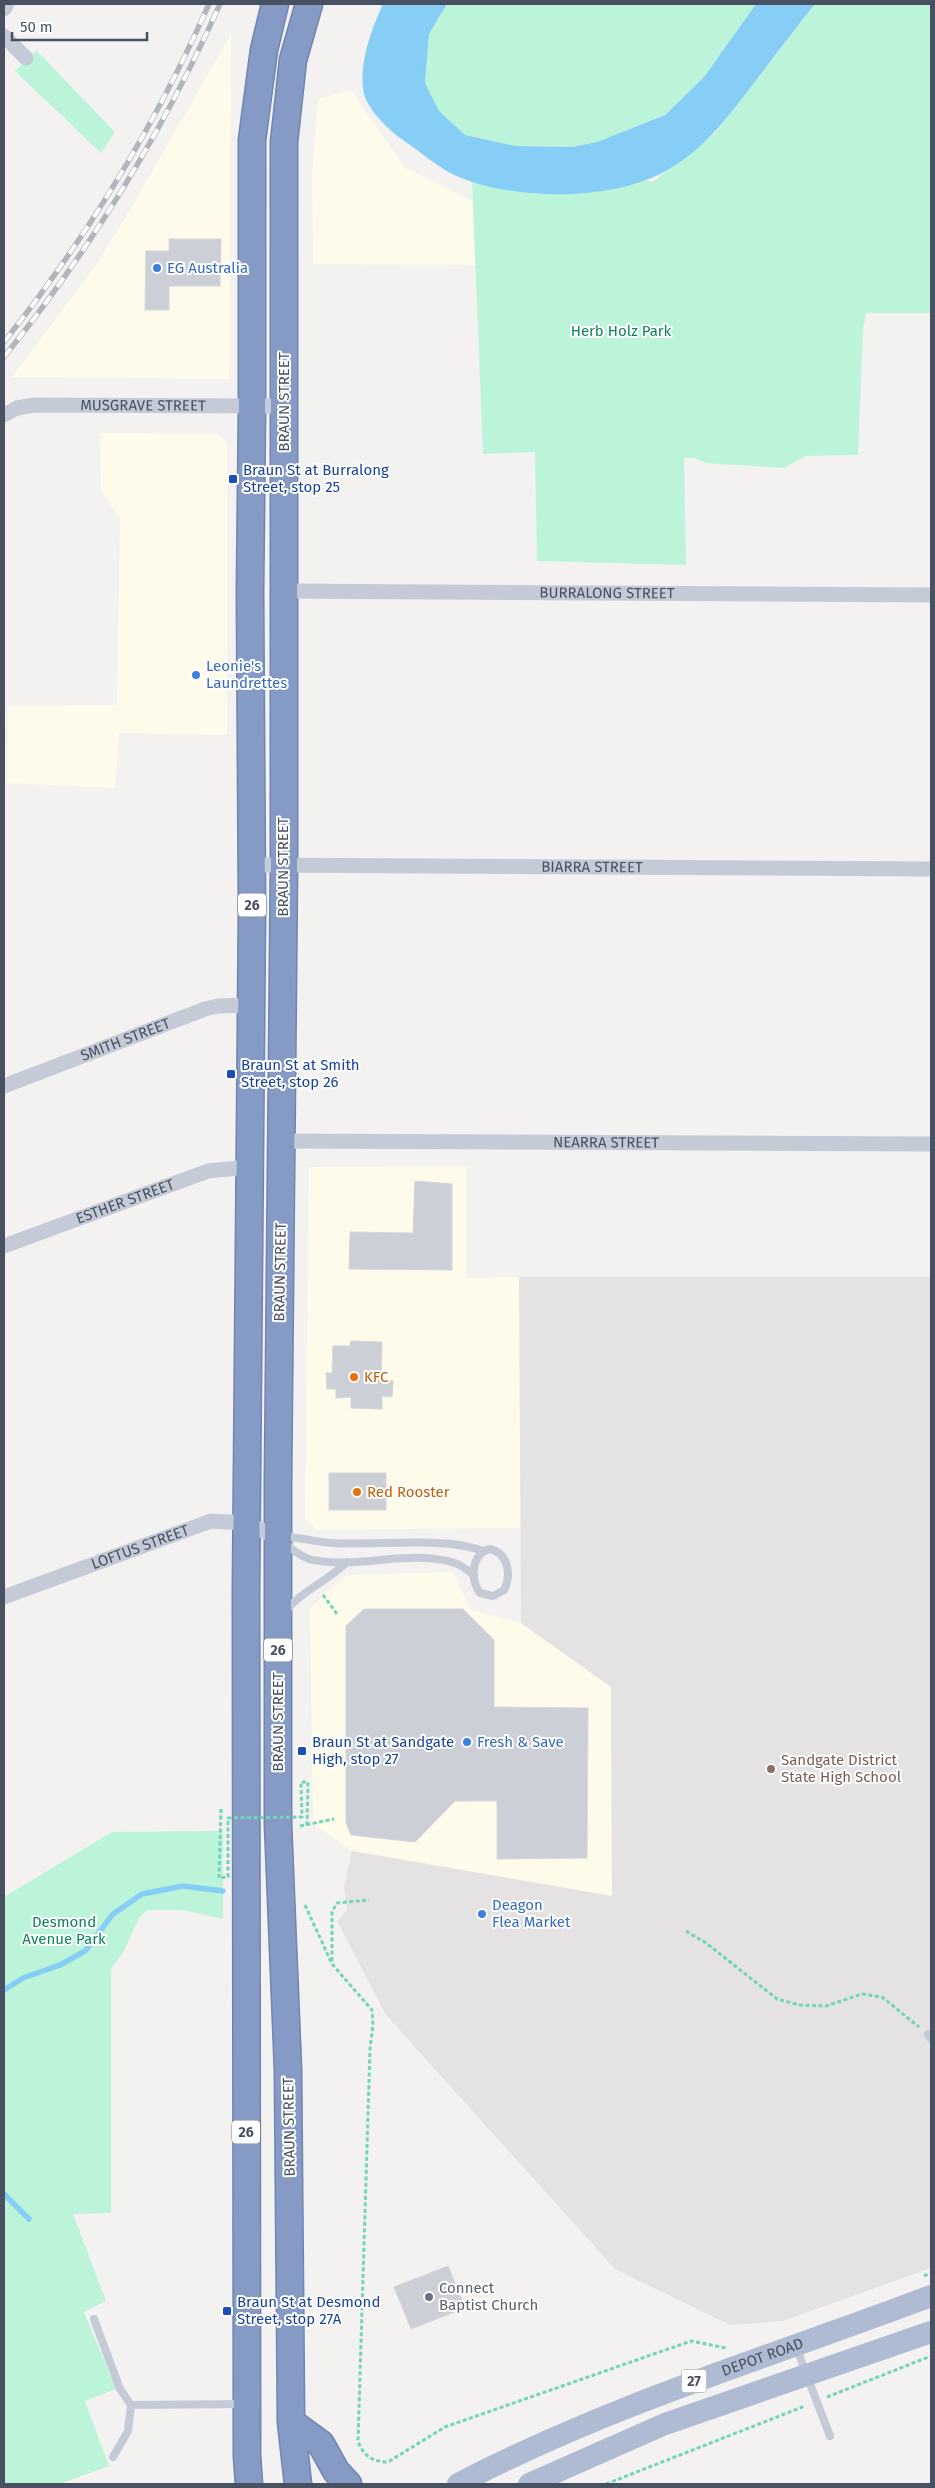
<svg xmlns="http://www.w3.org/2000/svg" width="935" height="2488" viewBox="0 0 935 2488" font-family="'Fira Sans',sans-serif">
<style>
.commercial{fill:#fefbeb}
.education{fill:#e5e2e3}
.green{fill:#bcf4da}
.water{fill:#86cef5}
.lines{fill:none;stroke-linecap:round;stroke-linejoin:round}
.stream{stroke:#86cef5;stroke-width:5.5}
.building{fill:#cdcfd7;stroke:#d4d6dd}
.highway-casing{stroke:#7085b0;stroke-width:29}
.path{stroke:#71d6b2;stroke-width:3;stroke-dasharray:4 2.5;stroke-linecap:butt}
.lane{stroke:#c4cbd7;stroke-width:8}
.street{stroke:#c4cbd7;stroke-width:15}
.primary{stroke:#aebbd2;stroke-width:22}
.highway{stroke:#859ac4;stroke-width:26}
.rail-casing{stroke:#b2b5bc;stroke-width:5.5}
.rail{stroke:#fff;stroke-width:4;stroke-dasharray:11;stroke-linecap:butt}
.path-bridge{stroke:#71d6b2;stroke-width:3;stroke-dasharray:4 2.5;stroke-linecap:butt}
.shop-dot{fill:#3f7fe0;stroke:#fff;stroke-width:2}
.transit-dot{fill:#1a4fb4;stroke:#fff;stroke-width:2}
.food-dot{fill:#e8710a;stroke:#fff;stroke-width:2}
.education-dot{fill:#8d6e63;stroke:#fff;stroke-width:2}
.worship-dot{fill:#6b7280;stroke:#fff;stroke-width:2}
.labels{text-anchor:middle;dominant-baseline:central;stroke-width:4;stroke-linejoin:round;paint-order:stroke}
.shield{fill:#fff;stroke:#7e8590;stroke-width:1}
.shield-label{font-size:14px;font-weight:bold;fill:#475161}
.shop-label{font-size:15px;fill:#366cbe;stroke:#fff;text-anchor:start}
.park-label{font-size:15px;fill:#0e855a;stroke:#fff}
.street-label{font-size:15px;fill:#475161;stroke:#fff}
.transit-label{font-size:15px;fill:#164399;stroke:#fff;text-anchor:start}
.food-label{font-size:15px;fill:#c56008;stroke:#fff;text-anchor:start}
.education-label{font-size:15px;fill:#785e54;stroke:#fff;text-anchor:start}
.worship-label{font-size:15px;fill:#5b616d;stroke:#fff;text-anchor:start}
</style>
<rect width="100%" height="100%" fill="#f4f1f1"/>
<path class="commercial" d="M231,34L229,379L12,377L96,265L130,210Z
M351,90L405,168L473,201L475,265L313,264L312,175L318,99Z
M100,433L218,434L227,442V735L119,733L115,788L7,783L8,706L117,705L120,519L101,490Z
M466,1166V1278L519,1277L521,1528L317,1530L305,1520L309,1167Z
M453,1572L471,1610L521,1623L611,1687L612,1896L352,1851L313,1823L310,1608L346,1575Z"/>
<path class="education" d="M519,1277H931V2268L783,2321L730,2325L615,2269L386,2015L337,1921L347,1910L344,1887L352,1851L612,1896L611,1687L521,1623Z"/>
<path class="green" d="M447,4H756L704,77L665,115L597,142L572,147L516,146L465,135L438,111L425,83L429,34Z
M815,4H931V313H866L863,329L858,455L806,456L784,468L705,463L695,458H684L686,565L537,561L535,452L483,454L472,180C532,202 585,195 646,180L653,182L715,133Z
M36,50L115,132L101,153L15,71Z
M223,1831V1919L183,1910H147L139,1918L124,1951L111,1969V2213L73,2214L106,2301L84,2312L116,2389L85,2401L109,2466L59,2484H4V1897L112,1832Z"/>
<path class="water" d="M383,4H447L429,34L425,83L439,111L465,135L516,146L572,147L597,142L665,115L704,77L756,4H815C795,29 776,54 757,79C729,115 706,149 664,172C608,202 507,201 450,173C436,165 423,154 410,145C392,133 365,110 363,88C360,60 372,28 383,4Z"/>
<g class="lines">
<path class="stream" d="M4,1990L23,1978L60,1965L85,1951L113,1914L142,1894L183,1886L223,1891
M4,2194L29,2219"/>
</g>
<path class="building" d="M169,239H221L220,286H169V310H145L146,251H169Z
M415,1181L452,1184V1270L349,1269L350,1232L413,1233Z
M351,1341L382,1342L381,1380L393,1381L392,1397L382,1396V1409L351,1408V1397L336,1398V1389H327L326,1373H332L333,1346H350Z
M329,1473H386V1510H329Z
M364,1609H463L494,1640V1707L588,1708L587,1858L497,1859V1801H455L415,1842L351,1835L346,1823V1626Z
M448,2266L465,2308L411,2329L394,2287Z"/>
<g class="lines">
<defs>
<path id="highway" d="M291,2422L321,2444L336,2471L348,2484
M249,2484L247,2456L246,1591L252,908L250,592L252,406V140L264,50L275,4
M298,2484L291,2422L288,2070L278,1824V1482L284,864V142L293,60L309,4"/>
</defs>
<use href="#highway" class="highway-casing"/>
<path class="path" d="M323,1595L337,1614
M300,1826L334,1819
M305,1905L332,1964L372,2010L373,2025L370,2049L358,2441C363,2456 373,2462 388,2462L445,2427L691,2341L726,2348
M686,1931L706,1943L777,1999L799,2005L826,2006L862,1994L882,1997L919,2027
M332,1961V1912L337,1903L369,1900
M924,2276L931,2273
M827,2397L931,2356
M606,2484L805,2406"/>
<path class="lane" d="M283,1537C301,1537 315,1542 332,1543C375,1546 446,1536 483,1551
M284,1542C292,1549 302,1558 313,1560C359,1569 409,1549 455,1563C462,1565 468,1571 474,1575
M489,1549C508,1552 512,1575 504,1590L493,1596L480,1593C470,1579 471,1555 489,1549Z
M285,1612C301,1591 328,1581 347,1562
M928,2034L931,2039
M94,2319L120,2389L131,2405L128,2431L113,2457
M796,2347L830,2436
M131,2405L243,2404"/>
<g class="street">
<path d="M4,9L7,4"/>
<path d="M4,36L26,58"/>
<path id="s1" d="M4,415L17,408L34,405L285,406"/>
<path id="s2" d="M283,591L931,595"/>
<path id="s3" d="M252,865L931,869"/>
<path id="s4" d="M4,1086L205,1009L218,1006L251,1005"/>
<path id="s5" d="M281,1141L931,1144"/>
<path id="s6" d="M4,1246L208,1171L249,1167"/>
<path id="s7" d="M4,1597L211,1521L247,1523L278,1538"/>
</g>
<g class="primary">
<path id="s8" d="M458,2484C609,2405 772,2356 931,2296"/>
<path d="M529,2484L665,2424L931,2332"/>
</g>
<use href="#highway" class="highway"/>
<defs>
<path id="rail" d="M4,342C86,239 156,124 209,4
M4,357C90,250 164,130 220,4"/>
</defs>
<use href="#rail" class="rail-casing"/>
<use href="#rail" class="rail"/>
<path class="path-bridge" d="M221,1809L219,1878L228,1877V1818L302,1817L301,1782H308L307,1826"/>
</g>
<g class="shop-dot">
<circle cx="157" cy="268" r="5"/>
<circle cx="196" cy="675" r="5"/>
<circle cx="467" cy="1742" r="5"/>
<circle cx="482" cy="1914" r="5"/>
</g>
<g class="transit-dot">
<rect x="228" y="474" width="10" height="10" rx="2.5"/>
<rect x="226" y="1069" width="10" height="10" rx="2.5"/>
<rect x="297" y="1746" width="10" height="10" rx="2.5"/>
<rect x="222" y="2306" width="10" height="10" rx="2.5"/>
</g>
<g class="food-dot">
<circle cx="354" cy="1377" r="5"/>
<circle cx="357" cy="1492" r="5"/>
</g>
<circle class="education-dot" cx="771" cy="1769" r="5"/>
<circle class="worship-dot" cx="429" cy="2297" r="5"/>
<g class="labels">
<g class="shield">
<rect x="238" y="893.5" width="28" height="23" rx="4"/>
<rect x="264" y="1638.5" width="28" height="23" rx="4"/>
<rect x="232" y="2120.5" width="28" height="23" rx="4"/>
<rect x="681.5" y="2369.5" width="25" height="23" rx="4"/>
</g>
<g class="shield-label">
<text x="252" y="905">26</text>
<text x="278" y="1650">26</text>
<text x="246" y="2132">26</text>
<text x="694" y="2381">27</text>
</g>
<g class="shop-label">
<text x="167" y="268">EG Australia</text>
<text x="206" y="666">Leonie's<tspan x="206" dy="17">Laundrettes</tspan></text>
<text x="477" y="1742">Fresh &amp; Save</text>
<text x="492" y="1905">Deagon<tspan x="492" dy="17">Flea Market</tspan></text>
</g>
<g class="park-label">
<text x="621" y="331">Herb Holz Park</text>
<text x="64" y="1922">Desmond<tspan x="64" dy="17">Avenue Park</tspan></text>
</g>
<g class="street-label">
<text transform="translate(284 402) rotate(-90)">BRAUN STREET</text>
<text stroke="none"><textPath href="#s1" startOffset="141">MUSGRAVE STREET</textPath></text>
<text stroke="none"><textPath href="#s2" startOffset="324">BURRALONG STREET</textPath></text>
<text stroke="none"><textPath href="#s3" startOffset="340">BIARRA STREET</textPath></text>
<text transform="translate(283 867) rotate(-90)">BRAUN STREET</text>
<text stroke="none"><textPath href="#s4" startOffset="130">SMITH STREET</textPath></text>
<text stroke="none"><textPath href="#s5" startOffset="325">NEARRA STREET</textPath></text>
<text stroke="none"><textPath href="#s6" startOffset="129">ESTHER STREET</textPath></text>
<text transform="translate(280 1272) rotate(-89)">BRAUN STREET</text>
<text stroke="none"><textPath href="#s7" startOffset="145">LOFTUS STREET</textPath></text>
<text transform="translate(278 1722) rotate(-90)">BRAUN STREET</text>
<text transform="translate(289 2127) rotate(-91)">BRAUN STREET</text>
<text stroke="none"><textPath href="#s8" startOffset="330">DEPOT ROAD</textPath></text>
</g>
<g class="transit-label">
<text x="243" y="470">Braun St at Burralong<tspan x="243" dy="17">Street, stop 25</tspan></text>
<text x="241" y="1065">Braun St at Smith<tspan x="241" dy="17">Street, stop 26</tspan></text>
<text x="312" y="1742">Braun St at Sandgate<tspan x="312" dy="17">High, stop 27</tspan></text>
<text x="237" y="2302">Braun St at Desmond<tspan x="237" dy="17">Street, stop 27A</tspan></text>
</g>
<g class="food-label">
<text x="364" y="1377">KFC</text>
<text x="367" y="1492">Red Rooster</text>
</g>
<g class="education-label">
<text x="781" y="1760">Sandgate District<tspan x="781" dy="17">State High School</tspan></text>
</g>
<g class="worship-label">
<text x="439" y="2288">Connect<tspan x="439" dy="17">Baptist Church</tspan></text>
</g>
</g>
<rect width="935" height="2488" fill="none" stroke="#475161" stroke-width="10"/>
<path d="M12 32v8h135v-8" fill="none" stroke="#475161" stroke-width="2.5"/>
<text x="20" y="32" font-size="15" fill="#475161" stroke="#ffffff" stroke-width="4" paint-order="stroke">50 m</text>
</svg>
